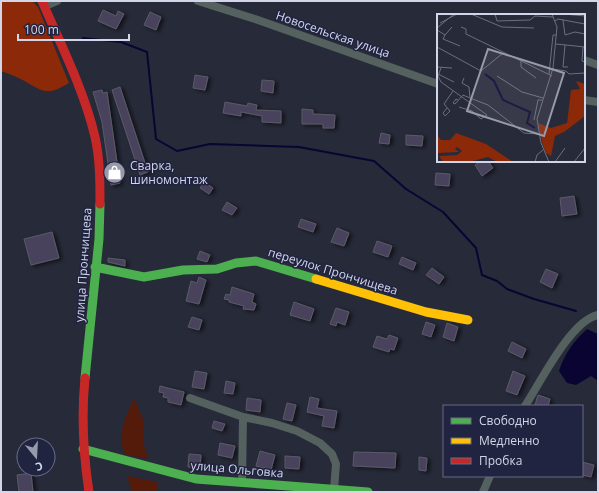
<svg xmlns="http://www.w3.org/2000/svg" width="599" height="493" viewBox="0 0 599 493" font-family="'Open Sans',sans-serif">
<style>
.green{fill:#541a0a}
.forest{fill:#8c2908}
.water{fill:#0a0433}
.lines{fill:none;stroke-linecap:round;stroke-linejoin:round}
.stream{stroke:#0a0433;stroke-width:2}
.building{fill:#49435d;stroke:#5a5a67;filter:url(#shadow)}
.street{stroke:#54615e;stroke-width:8}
.fast{stroke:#4caf50;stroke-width:9}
.slow{stroke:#ffc107;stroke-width:9}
.jam{stroke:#c62828;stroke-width:9}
.labels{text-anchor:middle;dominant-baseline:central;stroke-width:3;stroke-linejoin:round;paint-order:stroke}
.street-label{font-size:12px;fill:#d3d6e9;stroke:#202440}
.poi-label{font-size:12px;fill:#d3d6e9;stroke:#202440;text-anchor:start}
.inset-river{fill:none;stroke:#0a0433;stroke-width:2}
.inset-road{fill:none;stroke:#6c6f7f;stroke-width:1}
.view{fill:#979aab;fill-opacity:0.15;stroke:#979aab;stroke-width:2}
.inset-edge{fill:none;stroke:#d3d6e9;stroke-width:2}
</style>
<defs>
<filter id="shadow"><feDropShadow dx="3" dy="1.5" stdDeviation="2" flood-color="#0009"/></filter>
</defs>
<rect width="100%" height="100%" fill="#272a39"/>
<path class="green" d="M134,398L144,422L143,441L148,459L124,454C118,431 125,418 134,398Z
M127,476L158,482L157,492H132Z"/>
<path class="forest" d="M1,1H32L38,7L69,83C50,94 46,94 28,83C20,78 10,74 1,71Z"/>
<path class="water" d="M587,329L598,334V381L591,376L576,385L567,383L559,371C565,353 573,342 587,329Z"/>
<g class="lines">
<path class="stream" d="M83,38L121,42L147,52L156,139L177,151L210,144L299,147L374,161L406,189L443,212L476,248L482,275L497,281L507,289L534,299L576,311"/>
</g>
<path class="building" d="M103,10L116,16L118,11L124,14L116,29L98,21Z
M150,12L161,17L156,30L144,25Z
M195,75L208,77L205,90L193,88Z
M262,80L274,81L273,93L261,91Z
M120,87L148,172L140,175L112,90Z
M102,90L103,93L107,92L120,183L111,185L102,122L93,92Z
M225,102L247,106L248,103L257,105L256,110L281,111V123L262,122V116L241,112V116L223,113Z
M302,109L313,110V114L335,115L334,128H323V124H302Z
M381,133L390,135L389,144L379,143Z
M406,135L423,136L422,146L406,145Z
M481,161H488L493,168L482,176L475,165Z
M436,173L450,174L449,186L435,185Z
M204,182L213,188L209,194L200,188Z
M574,196L577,214L562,216L560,198Z
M227,202L237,208L232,215L222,210Z
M301,219L316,224L313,232L298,227Z
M337,228L349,233L344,246L331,242Z
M52,232L59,258L31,265L24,239Z
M377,241L392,246L388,257L373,252Z
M200,251L210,255L207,262L197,259Z
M402,257L416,263L413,270L399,264Z
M108,258L125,260V266L108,262Z
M432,268L444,277L439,284L426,275Z
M546,269L558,274L552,288L540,282Z
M199,277L206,280L199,304L186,301L191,281L197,283Z
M232,287L254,294L252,302L256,304L254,310L243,309L244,306L229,302V300L224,299L226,294L230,295Z
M294,302L314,309L310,321L290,315Z
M336,308L349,312L345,325L337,322L336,326L330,324Z
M192,317L202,320L199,330L188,327Z
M426,322L435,325L431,337L422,334Z
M447,323L458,327L454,341L443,337Z
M389,335L398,338L394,350L390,349L389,352L373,347L377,336L387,339Z
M512,342L526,349L522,358L508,351Z
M195,371L207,373L204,389L192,387Z
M513,371L525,376L517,395L506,391Z
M226,381L235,383L233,394L224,393Z
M160,386L184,392L181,405L168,402V398L163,397L164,393L159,392Z
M538,395L550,399L548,406L535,405Z
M310,397L319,399L317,408L337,411L334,428L322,426L324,416L307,412Z
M247,398L261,400L260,412L246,410Z
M287,403L296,405L292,421L283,419Z
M214,421L225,424L222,431L212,428Z
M220,443L235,446L232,458L218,455Z
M260,451L275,455L271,470L256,466Z
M354,452L396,453L395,468L353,466Z
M189,454L201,455L200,468L188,467Z
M285,456L300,457L299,469L285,468Z
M419,457L427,458L426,471L419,470Z
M582,462L594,465L591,477L582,475Z
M31,473L33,492H19L17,475Z"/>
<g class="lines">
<path class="street" d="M198,1L258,20L438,84
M45,6L57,1
M584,60L598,65
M584,100L598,102
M190,398L243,417L272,423L297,431L320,443L332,454L336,464L334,490
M525,406C540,383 571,320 598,315
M242,483L243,417
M483,492L490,476"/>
<path class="fast" d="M95,267L144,277L183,270L217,269L236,263L256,261L316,279
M85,378L99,239L100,204
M83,449L196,479L368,492"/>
<path class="slow" d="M316,279L426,312L468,320"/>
<path class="jam" d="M42,1C61,45 84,90 95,137C100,159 100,182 100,204
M85,378C81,418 83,452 89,492"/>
</g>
<defs>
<symbol id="shop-disc" viewBox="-11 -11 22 22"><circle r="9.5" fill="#979aab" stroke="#202440"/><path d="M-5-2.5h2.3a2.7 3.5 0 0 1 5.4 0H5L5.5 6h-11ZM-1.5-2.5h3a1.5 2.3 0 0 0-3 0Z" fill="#fff"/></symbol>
</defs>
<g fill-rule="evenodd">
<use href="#shop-disc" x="102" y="160" width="25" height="25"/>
</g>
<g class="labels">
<g class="street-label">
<text transform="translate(333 34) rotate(19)">Новосельская улица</text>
<text transform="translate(83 265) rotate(-86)">улица Прончищева</text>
<text transform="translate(333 271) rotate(17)">переулок Прончищева</text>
<text transform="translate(237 469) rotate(5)">улица Ольговка</text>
</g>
<g class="poi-label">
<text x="130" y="165">Сварка,<tspan x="130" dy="14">шиномонтаж</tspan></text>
</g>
</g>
<g transform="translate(437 14)">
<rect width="148" height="148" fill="#272a39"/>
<path d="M139,67L148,70V102L127,118L118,122L114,142L109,139L106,132L101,109L114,114L130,109L134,76L143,75ZM19,119L49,130L76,148H60L51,143L32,148H6L2,142L20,141L25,137L20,133L18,135L22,138L1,139V122L4,126H13Z" fill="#8c2908"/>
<path class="inset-river" d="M48,60L57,67L66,86L93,98L90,109L98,114"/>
<path class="inset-road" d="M34,0L65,13L97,14M40,0H58M58,0L60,7L93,6L98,2M127,0L148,2M98,2L116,3M126,6L128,21L138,18L148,20M118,7L121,5L148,10M3,9L20,0M24,13L29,15V20L115,62M0,14L17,0M0,16L8,21L15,13M8,21L6,25L23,32M119,30L148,33M128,31L126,53H131M0,33L44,57L66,39M146,33L145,47L148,48M84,46V53L99,64M0,53L15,54M4,54L1,62L4,68L50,101L44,105L35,97L22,93M116,55L129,57L132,60L148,59M1,60L17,68M112,60L116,21H120M60,62L85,78L106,84M27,64L25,69L32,73L33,84L51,91L87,119L101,120M21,86L19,85L16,89L18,90L26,81L33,84M10,94L6,99L8,102L13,97L7,90L16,77M97,106L101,86H105M98,148L100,141L106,136M112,148L104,129L100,105L116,54L120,13L115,0M118,148L128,134M137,148L148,134"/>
<path class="view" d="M51,35L127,59L107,122L30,97Z"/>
<rect width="148" height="148" class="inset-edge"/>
</g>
<rect width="599" height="493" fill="none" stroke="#d3d6e9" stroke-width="4"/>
<rect x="443" y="405" width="140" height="72" fill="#202440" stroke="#686b84"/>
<rect x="451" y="418" width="20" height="6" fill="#4caf50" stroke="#686b84"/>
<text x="479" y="425" font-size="12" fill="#d3d6e9">Свободно</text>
<rect x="451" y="438" width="20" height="6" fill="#ffc107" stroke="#686b84"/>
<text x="479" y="445" font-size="12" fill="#d3d6e9">Медленно</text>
<rect x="451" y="458" width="20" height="6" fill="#c62828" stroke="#686b84"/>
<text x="479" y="465" font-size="12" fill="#d3d6e9">Пробка</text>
<g transform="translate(36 457) rotate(162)"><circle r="19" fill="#202440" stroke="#686b84"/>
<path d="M0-3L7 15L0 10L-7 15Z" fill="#979aab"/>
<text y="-6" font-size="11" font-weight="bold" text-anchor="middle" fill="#d3d6e9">С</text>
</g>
<path d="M18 34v6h111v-6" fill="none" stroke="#d3d6e9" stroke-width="2"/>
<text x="24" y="34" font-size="12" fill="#d3d6e9" stroke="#202440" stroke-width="3" paint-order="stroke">100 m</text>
</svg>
